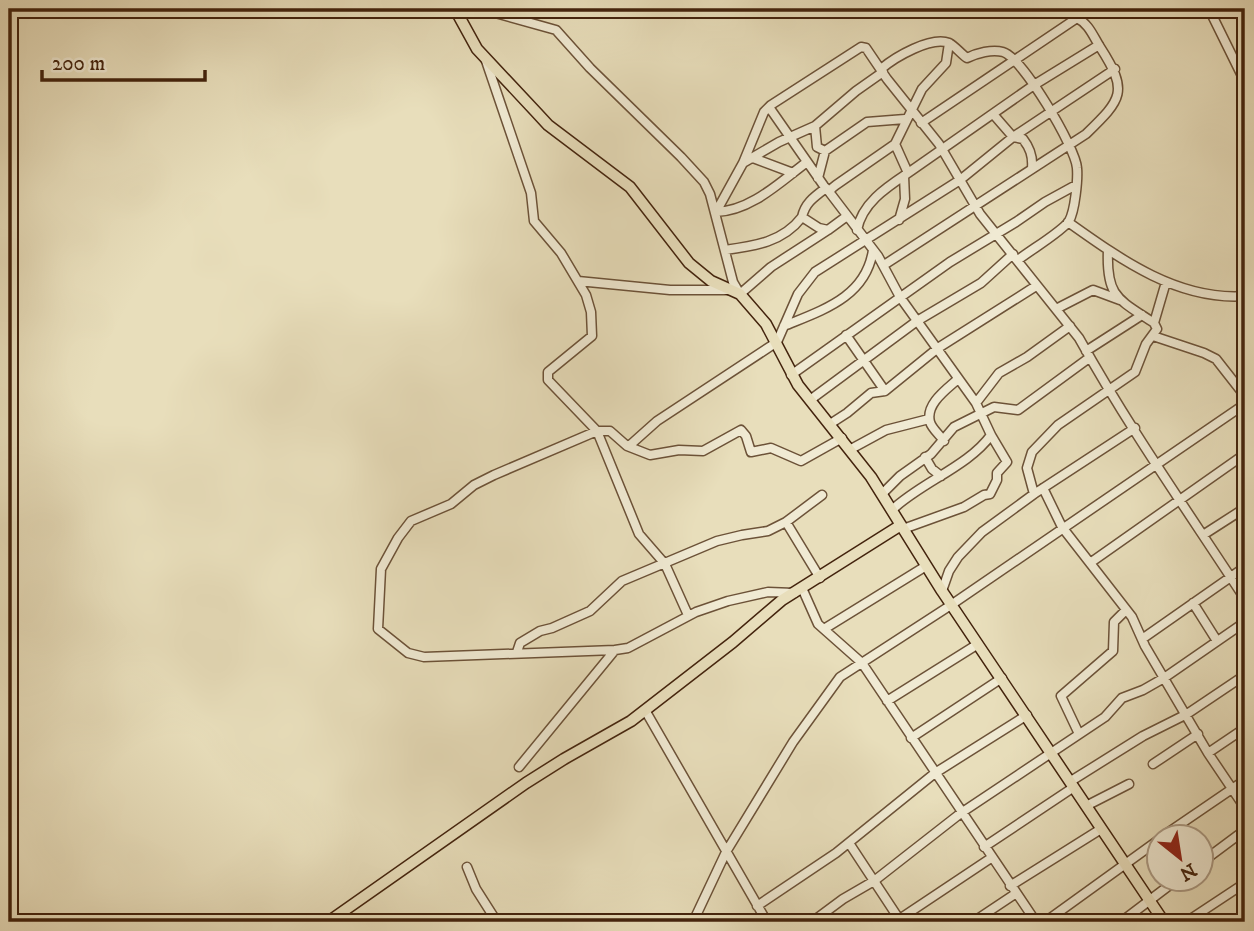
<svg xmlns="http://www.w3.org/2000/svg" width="1254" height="931" viewBox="0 0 1254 931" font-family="'IM FELL DW Pica',serif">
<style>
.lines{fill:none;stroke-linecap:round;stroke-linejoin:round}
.minor-casing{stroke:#6c5238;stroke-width:11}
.major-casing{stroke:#43230d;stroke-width:13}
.minor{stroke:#f0ead3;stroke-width:8}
.major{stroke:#e8debb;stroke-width:10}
</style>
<rect width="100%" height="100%" fill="#e8debb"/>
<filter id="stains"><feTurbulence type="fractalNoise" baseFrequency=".00286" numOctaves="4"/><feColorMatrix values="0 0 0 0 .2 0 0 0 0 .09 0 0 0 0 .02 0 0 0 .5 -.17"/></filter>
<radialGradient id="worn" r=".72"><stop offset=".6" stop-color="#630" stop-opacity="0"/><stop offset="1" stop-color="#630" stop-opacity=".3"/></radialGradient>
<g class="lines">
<defs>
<path id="minor" d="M481,9L556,30L590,68L681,157L704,182L710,194L733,282L740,294L771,267L828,230
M1209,9L1245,82
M485,58L531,193L534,221L561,253L586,295L591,312L592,336L548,372V380L597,431L639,534L665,564L688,615
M881,69C895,57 931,36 949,43C955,46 961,54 967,58C977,53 992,49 1003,52C1022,57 1076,148 1077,168C1078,179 1075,211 1069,221C1063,231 1029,251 1018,260
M769,107L824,186L830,193
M993,114L1013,137L1023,139C1030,148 1033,156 1032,168
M895,144L836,185L831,189L830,193L878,256L900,297L976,403L991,435L1007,462L997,473V480L990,494L984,495L964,507L903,529
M825,151L817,147L815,126L856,91L883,72
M753,158L793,173
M743,163L764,112L771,105L861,47L866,48L887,79L939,144L980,214L1079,338C1129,428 1189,513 1245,599
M908,173L1034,85L1099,45
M818,178L825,151L867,122L905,119
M716,212L743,163L779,142L815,126
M716,212C751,211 780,182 807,162
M802,217C805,203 814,197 826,188
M899,220L905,199L904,176
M1068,222C1120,259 1178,301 1245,296
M857,230C862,203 887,187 908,173L895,144L922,89L946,63L949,43
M725,250C755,246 783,242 802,217L819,228L828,230L847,216
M1108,250C1106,297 1118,299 1154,323
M884,265L1086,134C1122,99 1129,92 1100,47C1093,36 1089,24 1077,18L921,123
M578,281L670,290H728
M1056,309L1093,290L1120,300
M784,326C823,310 866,297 873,250
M846,335L885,391
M1153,336L1204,353L1216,359L1245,396
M1086,351L1142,315
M791,375L950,262L1016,222L1045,202L1076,185
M810,400L917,321L981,283L1013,254
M976,403L999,373L1027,357L1070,326
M830,424L847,413L871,393L885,391L938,348L1036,286
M944,441C940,435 932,429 930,422C925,404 947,389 958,379
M629,446L657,421L777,342L798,294L815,272L960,180L1013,137L1115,69
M851,449L886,430L929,419
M925,457L932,469L941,476
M1043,488L1062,527L1132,617L1145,646L1208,753L1245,808
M882,494L900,476L931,454L954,427L994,407L1018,410L1089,358
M1034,494L1027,468L1032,452L1058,425L1135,372L1146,344L1157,329L1154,323L1166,282
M892,510C920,483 969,466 991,435
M1203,535L1245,508
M1090,563L1245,454
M820,578L786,522L822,495
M802,588L818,624L862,663L1036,922
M942,591L949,571L958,557L982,532L1034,494L1135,428
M1193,603L1217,641
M824,629L926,566
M1142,639L1245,567
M615,650L424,657L408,653L378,629L381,569L398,538L411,521L451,504L474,485L494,475L597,431H610L627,446L650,455L679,450L703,451L741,430L746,436L751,452L771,448L801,461L842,438
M517,652L520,643L540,631L552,628L590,611L622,581L717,541L742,535L768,531L786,522
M887,701L978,644
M645,710L767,922
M1079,734L1061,696L1113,651L1114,622L1126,610
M911,738L1002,678
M1208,753L1245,728
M1153,764L1198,734
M519,767L615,650L628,648L696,612L728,601L768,592L794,593
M1071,781L1143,736L1187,714L1245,675
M1086,806L1129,784
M1163,836L1245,780
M849,843L901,922
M984,847L1074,787
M1202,862L1245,830
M467,867L476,889L497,922
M1010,886L1101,829
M757,906L836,853L935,773L1027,715
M693,922L726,852L793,742L840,677L951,605L1245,404
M812,922L843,899L874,881L961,813L1105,717L1122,698L1143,690L1164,678L1245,622
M895,922L991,858
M973,922L1015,894
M1045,922L1160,839
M1121,922L1179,878
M1186,922L1245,883"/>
<path id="major" d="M455,9L477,49L536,112L548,125L630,187L689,263L711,281L740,294L766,324L798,385L871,477L942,591L1164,922
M328,922L526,783L564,759L631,721L733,642L782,600L901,525"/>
</defs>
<use href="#minor" class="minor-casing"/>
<use href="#major" class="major-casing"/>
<use href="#minor" class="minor"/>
<use href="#major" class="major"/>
</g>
<rect width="1254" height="931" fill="none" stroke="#e8debb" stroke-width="35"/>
<rect x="10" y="10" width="1233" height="910" fill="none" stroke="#43230d" stroke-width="3.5"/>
<rect x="18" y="18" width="1219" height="896" fill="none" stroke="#43230d" stroke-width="2"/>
<g transform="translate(1180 858) rotate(150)"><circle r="33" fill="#f0ead3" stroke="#ab9a84" stroke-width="2"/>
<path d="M0-5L12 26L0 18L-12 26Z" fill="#8f2418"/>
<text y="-10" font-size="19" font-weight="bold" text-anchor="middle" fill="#43230d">N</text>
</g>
<path d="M42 70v10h163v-10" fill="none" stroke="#43230d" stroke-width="3.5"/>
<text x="52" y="70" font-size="21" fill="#43230d" stroke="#f0ead3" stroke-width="5" paint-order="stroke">200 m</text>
<rect width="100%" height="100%" filter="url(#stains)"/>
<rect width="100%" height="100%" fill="url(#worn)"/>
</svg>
